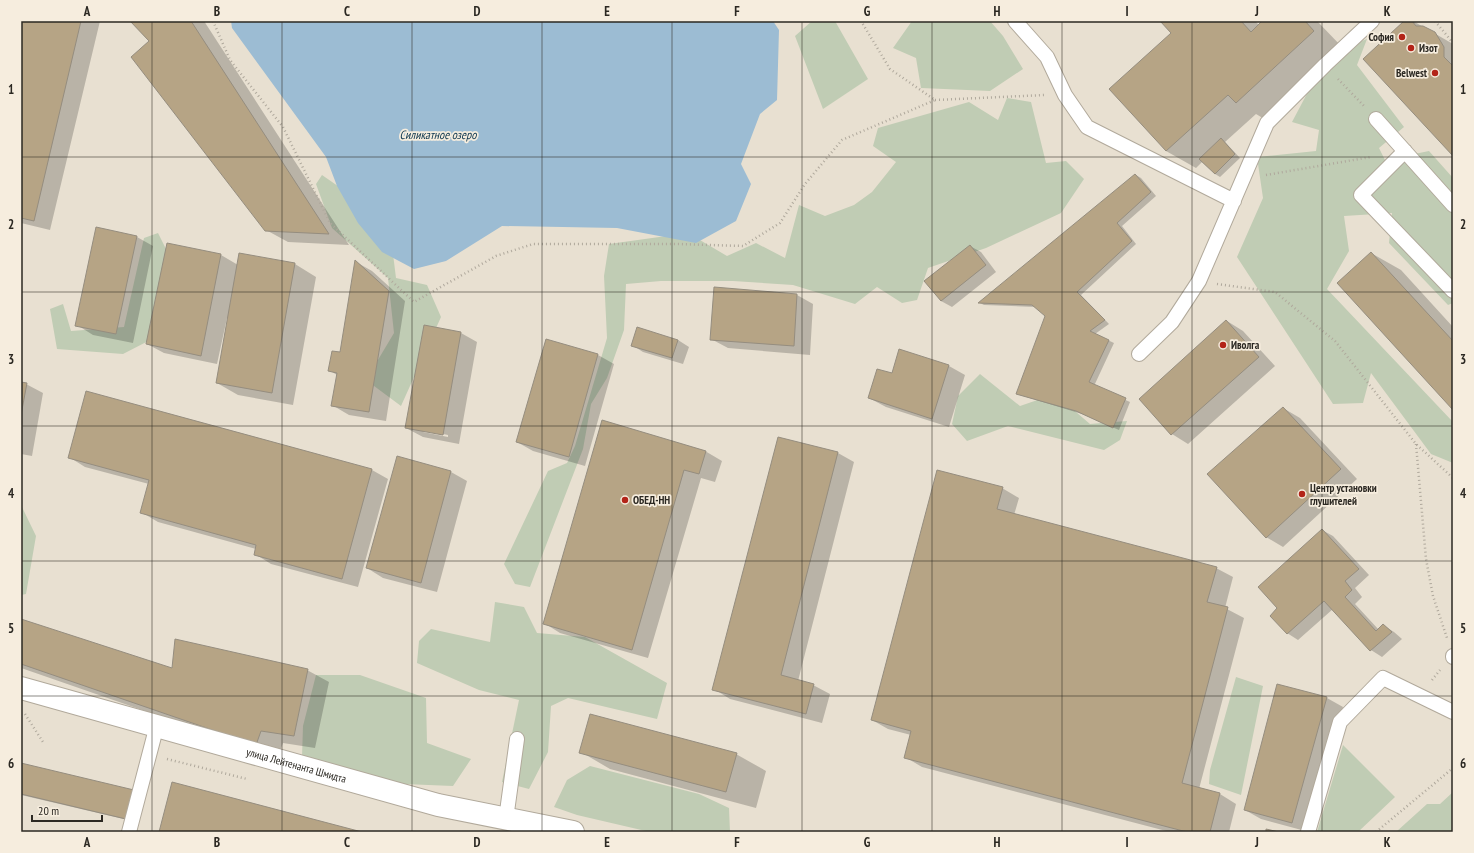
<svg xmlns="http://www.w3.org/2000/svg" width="1474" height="853" viewBox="0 0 1474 853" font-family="'PT Sans Narrow',sans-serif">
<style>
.green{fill:#c0ccb4}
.water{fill:#9cbcd3}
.shadow{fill:#0003;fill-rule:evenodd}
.building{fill:#b6a485;stroke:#958d7f}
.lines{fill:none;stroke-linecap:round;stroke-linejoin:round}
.lane-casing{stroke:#b1a99b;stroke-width:16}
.street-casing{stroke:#b1a99b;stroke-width:24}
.path{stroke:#afa89c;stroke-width:2.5;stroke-dasharray:1 3;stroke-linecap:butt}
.lane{stroke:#fff;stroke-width:14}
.street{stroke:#fff;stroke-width:22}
.grid{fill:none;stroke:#2b2822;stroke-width:1;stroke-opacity:0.55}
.poi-dot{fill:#b32418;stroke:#f6edde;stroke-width:1.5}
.labels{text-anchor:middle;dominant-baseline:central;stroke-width:3.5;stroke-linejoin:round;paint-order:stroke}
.poi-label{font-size:11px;font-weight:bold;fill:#2b2822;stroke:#f6edde;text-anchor:start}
.street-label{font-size:11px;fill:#2b2822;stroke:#f6edde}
.water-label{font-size:12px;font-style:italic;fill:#0e374f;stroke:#f6edde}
.neatline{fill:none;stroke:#2b2822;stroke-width:1.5}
.grid-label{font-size:13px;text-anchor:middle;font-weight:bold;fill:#2b2822}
</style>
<rect width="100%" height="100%" fill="#e8e0d1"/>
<path class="green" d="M812,21H835L868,79L823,109L795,36Z
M912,21H990L1003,36L1023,69L990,91L921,88L916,58L893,48Z
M1367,39L1357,65L1404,127L1379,148L1385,160L1429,151L1453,178V303L1448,305L1389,243L1392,213L1344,216L1349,251L1327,289L1453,422V463L1431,454L1371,373L1363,403L1333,404L1237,257L1263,198L1257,157L1316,151L1319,130L1292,122L1328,54Z
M1007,98L1031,102L1046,163L1066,161L1084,179L1061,213L986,248L928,268L917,300L902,303L877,287L855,304L793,285L733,281H661L626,284L624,330L607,378L591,404L583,449L530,587L515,584L504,564L548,471L567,463L575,446L607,338L604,276L609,244L688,233L727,256L756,243L785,258L799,205L825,216L854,205L872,192L896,162L873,146L878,128L969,102L998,120Z
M322,175L358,200L392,246L396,278L427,285L441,317L401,406L366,380L394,333L388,278L332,228L316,184Z
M158,233L171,259L156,337L123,354L57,349L50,309L63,304L71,331L124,327L144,238Z
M980,374L1020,406L1055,394L1090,424L1127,421L1120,440L1104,450L1008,426L967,441L952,424L958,396Z
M21,505L36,536L26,594L21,595Z
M495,602L524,607L537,633L585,637L667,683L657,719L568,698L551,706L548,752L529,789L502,782L519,700L479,690L417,663L419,641L431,629L490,642Z
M316,675H360L426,698L427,743L471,759L453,786L379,783L302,757L303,726Z
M1236,677L1263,686L1241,795L1209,784L1210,770Z
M1343,745L1395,797L1358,832H1317Z
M590,766L699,794L729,808L730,832H650L577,815L554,807L567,780Z
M1453,792V832H1396L1427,804H1440Z"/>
<path class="water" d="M231,21H773L779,30L777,100L760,114L741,164L751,184L736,221L696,243L617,228L502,226L446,261L414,269L382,252L358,223L337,186L326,157L232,28Z"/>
<path class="shadow" d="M21,21H100L50,230L21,223Z
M131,21H204L349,245L288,242L266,230L150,42Z
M1161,21H1255L1259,25L1263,21H1317L1343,48L1266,120L1256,114L1225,142L1240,158L1220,177L1215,174L1203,161L1196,168L1166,151L1173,33Z
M1406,21H1413L1453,44V155Z
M1136,175L1141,178L1156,196L1122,226L1136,244L1081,295L1109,324L1095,334L1114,343L1094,386L1130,402L1119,430L1082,414L1023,396L1017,393L1047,316L1036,307L984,305L980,303Z
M137,237L153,246L133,343L93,335L77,325Z
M167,244L221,255L238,265L240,255L295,264L316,277L293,405L238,395L217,383L228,318H227L217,364L164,353L147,344Z
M970,246L981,252L996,272L952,307L941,301Z
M1371,253L1401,270L1453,327V409Z
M356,262L372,271L405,301L386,421L349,415L332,405L337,375L329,370L341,354Z
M797,295L813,304L810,355L728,348L711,339Z
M1227,321L1243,331L1275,366L1188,444L1172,434Z
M425,326L461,333L477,342L459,444L423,437L406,428ZM423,430L448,435V437L423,432Z
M546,340L598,355L614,364L585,466L533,451L517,442Z
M678,340L689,347L683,364L643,352L632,345Z
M900,350L949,366L965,375L949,427L886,407L869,398L892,375Z
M21,383L26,384L43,393L32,456L21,454Z
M87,392L372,470L388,479L358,587L271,564L255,554L256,549L158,522L141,512L149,484L85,467L69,457Z
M1283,408L1300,418L1357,479L1283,547L1266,537Z
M603,421L705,451L722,461L715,482L701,478L648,658L560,633L544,623Z
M778,438L838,453L854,462L798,681L813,685L830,694L822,723L730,699L714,689Z
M451,472L467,481L437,592L383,578L367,568Z
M1002,488L1019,498L1014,515L1216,568L1233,577L1225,608L1244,618L1199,789L1220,794L1236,804L1229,832H1170L922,767L905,757L911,735L888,729L872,720Z
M1322,530L1333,536L1369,575L1355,588L1362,597L1355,604L1379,630L1383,625L1394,632L1402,639L1382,657L1371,650L1333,609L1298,640L1287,633L1278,608Z
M21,620L173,670H307L329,682L315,748L283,743L278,757L24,669L21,668Z
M1327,698L1343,707L1309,832L1261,819L1245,810Z
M581,752L736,754L766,771L756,808L610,769Z
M21,764L132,821L21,795Z"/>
<path class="building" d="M21,21H81L34,221L21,218Z
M130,21H191L329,234L265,231L131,57L149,41Z
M1160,21H1241L1251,32L1262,21H1305L1314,31L1236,103L1228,95L1166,151L1109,89L1171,33Z
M1404,21H1412L1416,26H1423L1435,32L1444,47V57L1453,66V156L1363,59Z
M1221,138L1235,154L1215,174L1199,159Z
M1135,174L1151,192L1117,223L1132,241L1077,292L1105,320L1090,331L1109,340L1089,382L1126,398L1113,428L1076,411L1016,394L1045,316L1032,305L978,303Z
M96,227L137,236L116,334L75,326Z
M167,243L221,254L201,356L146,344Z
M970,245L986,265L941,301L924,281Z
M1371,252L1453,341V410L1337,283Z
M239,253L295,263L272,393L216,383Z
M355,260L389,291L369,412L331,406L337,373L328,371L332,351L340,352Z
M714,287L797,294L794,346L710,340Z
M1226,320L1259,357L1171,435L1139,399Z
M424,325L461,332L443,435L405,428Z
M637,327L678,340L672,358L631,346Z
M546,339L598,354L569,457L516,442Z
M899,349L949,365L932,419L868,398L877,369L892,373Z
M21,382L27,383L21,415Z
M86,391L372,469L342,579L254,555L256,545L140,513L149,480L68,458Z
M1283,407L1341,469L1266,538L1207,474Z
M602,420L706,451L699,474L684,470L632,650L543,624Z
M778,437L838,452L781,675L814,684L806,714L712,690Z
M397,456L451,471L421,583L366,568Z
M937,470L1003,487L997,509L1217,567L1207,602L1228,607L1182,783L1220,793L1210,832H1187L904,758L911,731L871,720Z
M1322,529L1359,569L1345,581L1352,590L1345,597L1376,631L1383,624L1392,632L1370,651L1324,601L1287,634L1270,616L1277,608L1258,587Z
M21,619L172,668L175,639L308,669L294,736L261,731L256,745L21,664Z
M1277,684L1327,697L1292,823L1244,810Z
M590,714L737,753L726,792L579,753Z
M21,763L134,790L126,819L21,794Z
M172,782L362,832H159Z
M1266,829L1279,832H1266Z"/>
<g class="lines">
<defs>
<path id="lane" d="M1015,21L1047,57L1065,95L1087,127L1234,201
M1376,119L1453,205
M1405,151L1361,195L1453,291
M1139,354L1172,322L1199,281L1267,123L1325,65L1372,21
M1453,656V657
M506,819L517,739
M129,832L157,725
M1308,832L1340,722L1383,678L1453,712"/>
<g id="street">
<path id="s1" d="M21,688L438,805L573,832"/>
</g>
</defs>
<use href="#lane" class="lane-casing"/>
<use href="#street" class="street-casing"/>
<path class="path" d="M213,21L230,60L283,127L330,223L414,302L496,256L533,244H678L743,246L780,223L805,184L842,140L935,100L890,69L861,21
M1435,21L1453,43
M1338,79L1364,106
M935,100L1045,95
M1266,175L1371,157
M1217,284L1275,292L1335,341L1416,444L1453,478
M1416,444L1426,559L1433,596L1447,638
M1432,680L1440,670
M25,714L43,742
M167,759L247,779
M1376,832L1453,768"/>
<use href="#lane" class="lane"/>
<use href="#street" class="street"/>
</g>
<path class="grid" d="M152,21V832M282,21V832M412,21V832M542,21V832M672,21V832M802,21V832M932,21V832M1062,21V832M1192,21V832M1322,21V832M21,157H1453M21,292H1453M21,426H1453M21,561H1453M21,696H1453"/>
<g class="poi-dot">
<circle cx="1402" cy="37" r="4"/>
<circle cx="1411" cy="48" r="4"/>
<circle cx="1435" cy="73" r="4"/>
<circle cx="1223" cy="345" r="4"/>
<circle cx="1302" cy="494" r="4"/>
<circle cx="625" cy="500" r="4"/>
</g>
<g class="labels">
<g class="poi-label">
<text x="1394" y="37" text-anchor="end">София</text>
<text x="1419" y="48">Изот</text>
<text x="1427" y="73" text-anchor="end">Belwest</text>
<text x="1231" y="345">Иволга</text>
<text x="1310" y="488">Центр установки<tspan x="1310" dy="13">глушителей</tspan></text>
<text x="633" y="500">ОБЕД-НН</text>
</g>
<g class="street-label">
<text stroke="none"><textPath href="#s1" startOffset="286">улица Лейтенанта Шмидта</textPath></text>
</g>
<g class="water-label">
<text x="438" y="134">Силикатное озеро</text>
</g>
</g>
<rect width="1474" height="853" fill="none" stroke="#f6edde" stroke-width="44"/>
<path d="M32 815v6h70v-6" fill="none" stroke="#2b2822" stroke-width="2"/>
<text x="38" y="815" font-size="12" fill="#2b2822" stroke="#f6edde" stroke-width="3" paint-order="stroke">20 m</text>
<rect x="22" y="22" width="1430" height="809" class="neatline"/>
<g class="grid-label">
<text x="87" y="16">A</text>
<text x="217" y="16">B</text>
<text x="347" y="16">C</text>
<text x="477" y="16">D</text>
<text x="607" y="16">E</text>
<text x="737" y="16">F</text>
<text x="867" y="16">G</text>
<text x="997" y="16">H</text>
<text x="1127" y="16">I</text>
<text x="1257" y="16">J</text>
<text x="1387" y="16">K</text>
<text x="11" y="94">1</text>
<text x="1463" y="94">1</text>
<text x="11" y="229">2</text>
<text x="1463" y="229">2</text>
<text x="11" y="364">3</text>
<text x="1463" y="364">3</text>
<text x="11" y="498">4</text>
<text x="1463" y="498">4</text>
<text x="11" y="633">5</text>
<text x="1463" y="633">5</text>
<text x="11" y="768">6</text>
<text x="1463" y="768">6</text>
<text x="87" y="847">A</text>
<text x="217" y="847">B</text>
<text x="347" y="847">C</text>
<text x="477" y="847">D</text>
<text x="607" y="847">E</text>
<text x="737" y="847">F</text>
<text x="867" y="847">G</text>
<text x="997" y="847">H</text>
<text x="1127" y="847">I</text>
<text x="1257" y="847">J</text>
<text x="1387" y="847">K</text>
</g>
</svg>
